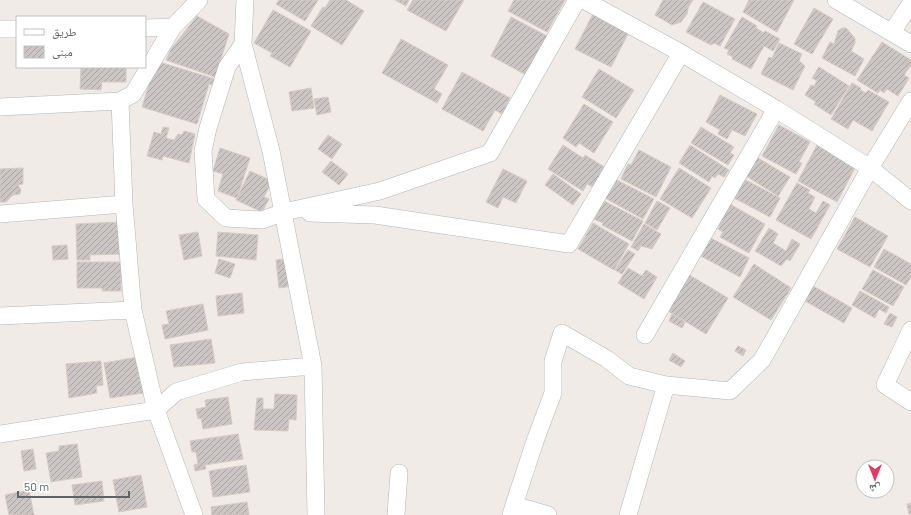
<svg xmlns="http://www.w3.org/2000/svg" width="911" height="515" viewBox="0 0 911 515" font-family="Barlow,'Noto Naskh Arabic',sans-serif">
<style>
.building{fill:url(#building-hatch);stroke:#d4cbc5}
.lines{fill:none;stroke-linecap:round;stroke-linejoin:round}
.minor-casing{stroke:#b2b6b8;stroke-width:18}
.minor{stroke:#fff;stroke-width:17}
</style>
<defs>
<pattern id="building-hatch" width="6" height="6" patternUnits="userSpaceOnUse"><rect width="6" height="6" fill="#cbc6c4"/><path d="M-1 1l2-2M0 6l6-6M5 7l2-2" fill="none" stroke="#a8a4a3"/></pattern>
</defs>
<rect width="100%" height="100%" fill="#f0ebe7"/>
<path class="building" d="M279,0H318L305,21L276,4Z
M330,0H346L364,11L342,45L311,26L323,7L325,8Z
M395,0H409L406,6Z
M413,0H464L446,31L407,10Z
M514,0H565L547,32L508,11Z
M663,0H693L688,8L687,14L681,22L672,25L655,15Z
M749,0H794L777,32L743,12Z
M703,2L735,19L720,46L714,43L711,45L686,32Z
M814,8L833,19L812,54L794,44Z
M273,10L311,31L290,67L270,56L272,53L254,43Z
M593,14L629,32L611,67L575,49Z
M197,16L229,34L215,77L166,60L171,49Z
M511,17L549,37L528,76L491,56Z
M742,17L757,26L756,28L764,33L765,31L780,39L773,51L764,46L751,69L732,59L733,57L727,54L729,50L724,48Z
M842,28H846L855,38V43L851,51L864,59L855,76L822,58L830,42L834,44L838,31Z
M401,39L448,65L434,89L442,94L437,103L382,73Z
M882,42L911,60V65L904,75L909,78L898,96L887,89L884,93L880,90L878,93L857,80Z
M779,43L802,54L799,61L805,66L793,90L761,74L769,57L772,58Z
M156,61L215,79L213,85L209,84L197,124L142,107Z
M81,67H126V82H102L101,90L80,89Z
M819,67L849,86L831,115L814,104L816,102L805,95L811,85L814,86L817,81L812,78Z
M599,69L634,90L616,118L582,97Z
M462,72L510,98L502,114L495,110L483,131L442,109Z
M852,83L861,88L860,90L866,93L868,90L889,102L872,131L853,120L848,129L831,119Z
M311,88L314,108L292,111L289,92Z
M720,95L757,114L745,136L732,130L727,139L718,134L720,130L706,122Z
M328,97L331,112L317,115L314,99Z
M584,104L613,122L594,153L579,143L576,147L563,138Z
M779,125L810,142L799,162L802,163L796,174L762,156Z
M163,127L169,128L166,138L174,140L178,134L182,135L184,131L195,134L189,163L163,156L162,160L147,156L154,132L161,134Z
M701,127L734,147L730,153L734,155L728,165L691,143Z
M328,135L342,144L332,159L318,149Z
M563,145L583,158L585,155L606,168L593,187L587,184L583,191L548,169Z
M690,145L729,170L724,177L718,174L715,178L712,176L709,182L679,163Z
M817,145L856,166L837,202L798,181Z
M220,148L250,158L237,198L218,191L223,174L213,171Z
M639,150L671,167L656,197L621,179L628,164L631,165Z
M758,158L790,177L778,196L746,176Z
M331,161L348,174L339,185L322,172Z
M23,168V184L18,185L21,190L20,194L13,195L6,202H0V169Z
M679,168L711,188L692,218L660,199Z
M503,169L527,181L516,203L503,197L498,208L486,202Z
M250,171L272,181L264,197L269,199L262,212L236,200Z
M553,174L581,194L573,205L545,185Z
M742,178L780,198L770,217L732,197Z
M615,179L654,199L643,219L605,198Z
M797,183L810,190L808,193L815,197L809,209L816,213L823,201L830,205L811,239L776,220Z
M604,201L643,221L632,241L602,225L603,223L594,219Z
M657,201L670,208L657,230L645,223Z
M728,203L765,224L749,253L720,237L723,232L718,229L720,226L716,224Z
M855,217L888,236L870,267L837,249Z
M121,222L122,254L90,255V260H77L76,224Z
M593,223L629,244L614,270L578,249Z
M644,224L661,234L652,249L641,246L638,251L631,247Z
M769,228L778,234L773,243L786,251L792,239L800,244L790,261L787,259L781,266L755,251Z
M198,232L202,256L184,260L179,235Z
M218,232L258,235L256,260L216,256Z
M707,236L749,258L740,277L697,254Z
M67,245L68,259L53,260L52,246Z
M884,249L911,264V277L906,285L874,267Z
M628,250L635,254L622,274L615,270Z
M291,258L293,286L279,288L276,260Z
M219,259L235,264L230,278L215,273Z
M77,262H121V291H102V288H77Z
M754,264L791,288L771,320L733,297Z
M628,268L642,276L646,270L657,277L644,299L618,283Z
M873,270L904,287L893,306L862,289Z
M686,273L728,298L706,334L668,311Z
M813,286L852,308L844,323L805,301Z
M860,291L889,307L886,313L879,309L875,318L852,305Z
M242,293L244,313L218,316L216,296Z
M203,304L208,330L165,339L162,325L169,324L166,311Z
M890,313L897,317L892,327L884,324Z
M672,314L685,322L682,328L669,321Z
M211,339L215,363L174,367L170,345Z
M738,346L746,350L743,356L735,351Z
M673,353L685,361L681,367L669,360Z
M138,357L144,393L110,398L104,363Z
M101,361L103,385L96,386L97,393L69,398L66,364Z
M275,394L297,395L296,420L289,419L288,431L254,430L257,398H263V409H274Z
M228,397L232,424L203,429L201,418L198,419L196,409L206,407L205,400Z
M238,434L243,459L205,465L206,469L195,471L194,465L198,464L196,452H192L190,441Z
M77,444L82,477L51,482L46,453L59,451V446Z
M33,449L36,469L24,471L21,451Z
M246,465L250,492L213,497L209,471Z
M141,475L147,507L119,512L113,480Z
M102,481L104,501L75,505L72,485Z
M29,490L34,515H9L5,495Z
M247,502L249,515H212L211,507Z
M911,503V514H909L907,504Z"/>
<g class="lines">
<defs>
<path id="minor" d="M245,0L243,44L227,67L208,128L203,151L206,199L226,218L262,220L284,212L380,191L490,153L577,0
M584,0L681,53L776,109L870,168L911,201
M836,0L911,44
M145,28L173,27
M0,29H17
M892,32L911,3
M243,44L271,151L313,366L316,515
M120,101L124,204L133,310L156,410L194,515
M0,107L120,101L133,94L173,27L199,0
M310,213L375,215L569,244L681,53
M0,214L124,204
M0,316L133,310
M911,330L885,385L911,402
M645,335L776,109
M666,385L730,391L762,360L870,168L911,101
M0,434L156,410L176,392L242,372L313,366
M514,505L535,441L553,393V361L562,333L607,359L629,376L666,385L628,515
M396,515L399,473
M511,515L514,505L548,515"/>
</defs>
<use href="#minor" class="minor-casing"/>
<use href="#minor" class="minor"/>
</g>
<rect x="16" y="16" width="130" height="52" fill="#ffffff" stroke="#bfc1c2"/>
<rect x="24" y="29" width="20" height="6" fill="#ffffff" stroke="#bfc1c2"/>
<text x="52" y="36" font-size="12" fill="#5e6466">طريق</text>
<rect x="24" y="46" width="20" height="12" fill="url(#building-hatch)" stroke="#bfc1c2"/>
<text x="52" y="56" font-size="12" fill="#5e6466">مبنى</text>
<g transform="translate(875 479) rotate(180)"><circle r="19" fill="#ffffff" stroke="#bfc1c2"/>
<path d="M0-3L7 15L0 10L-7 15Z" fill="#e23a64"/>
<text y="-6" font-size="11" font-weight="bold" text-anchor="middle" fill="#5e6466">ش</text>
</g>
<path d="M18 491v6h111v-6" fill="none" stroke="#5e6466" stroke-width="2"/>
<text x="24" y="491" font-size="12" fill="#5e6466" stroke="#ffffff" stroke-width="3" paint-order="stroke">50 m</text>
</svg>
